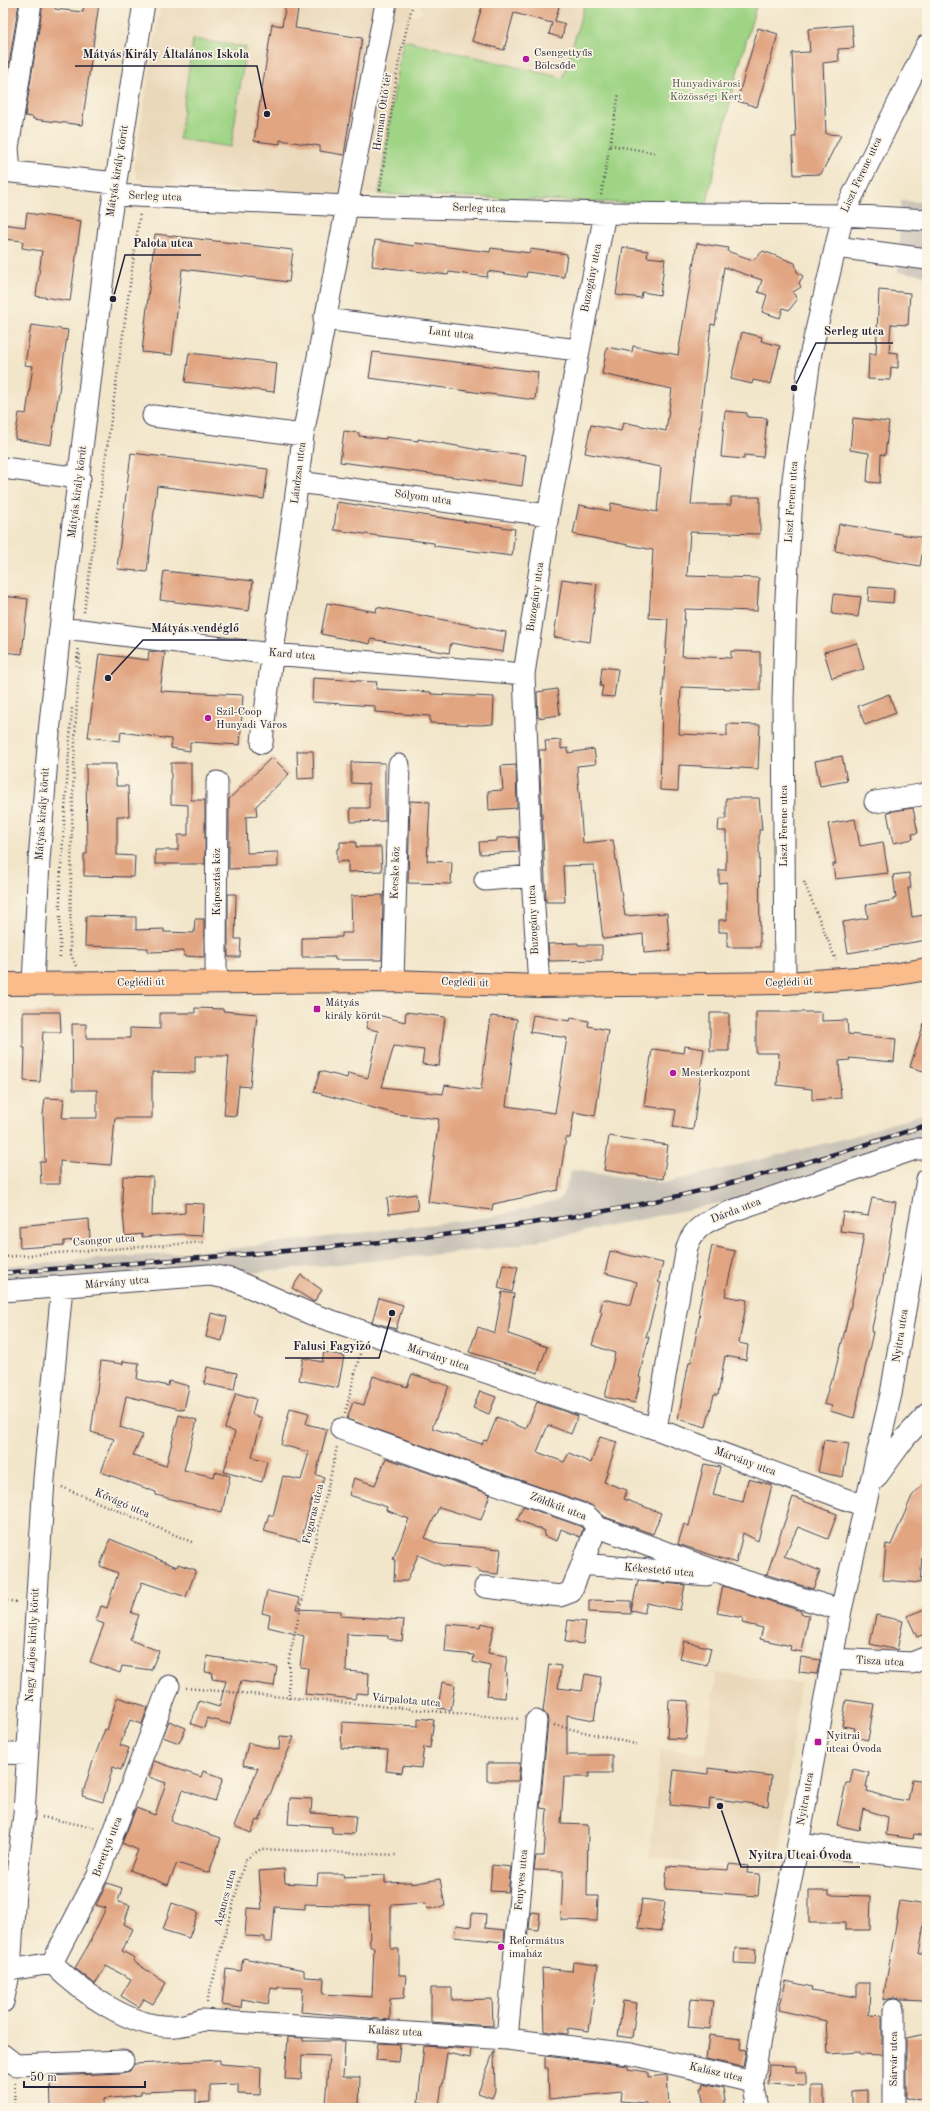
<svg xmlns="http://www.w3.org/2000/svg" width="930" height="2111" viewBox="0 0 930 2111" font-family="'Old Standard TT',serif">
<style>
.built{fill:#ead8ba}
.industrial{fill:#cac3b8}
.green{fill:#9fd485;stroke:#607b60}
.building{fill:#e1a582}
.lines{fill:none;stroke-linecap:round;stroke-linejoin:round}
.minor-casing{stroke:#413f50;stroke-width:23}
.major-casing{stroke:#413f50;stroke-width:24}
.path{stroke:#413f50;stroke-width:2.5;stroke-dasharray:1 3;stroke-linecap:butt}
.minor{stroke:#fff;stroke-width:21}
.major{stroke:#fabc8b;stroke-width:22}
.rail-casing{stroke:#22223b;stroke-width:4.5}
.rail{stroke:#fcf5e5;stroke-width:3;stroke-dasharray:9;stroke-linecap:butt}
.poi-dot{fill:#b5179e;stroke:#fcf5e5;stroke-width:1.5}
.labels{text-anchor:middle;dominant-baseline:central;stroke-width:3.5;stroke-linejoin:round;paint-order:stroke}
.poi-label{font-size:11px;fill:#22223b;stroke:#fcf5e5;text-anchor:start}
.park-label{font-size:11px;fill:#485751;stroke:#fcf5e5}
.street-label{font-size:11px;fill:#22223b;stroke:#fcf5e5}
.leader{fill:none;stroke:#22223b;stroke-width:1.5}
.callout-dot{fill:#22223b;stroke:#fcf5e5;stroke-width:1.5}
.callout-label{font-size:12px;text-anchor:middle;font-weight:bold;fill:#22223b;stroke:#fcf5e5;stroke-width:3.5;stroke-linejoin:round;paint-order:stroke}
</style>
<rect width="100%" height="100%" fill="#fcf5e5"/>
<filter id="ink" filterUnits="userSpaceOnUse"><feTurbulence type="fractalNoise" baseFrequency=".025" numOctaves="2"/><feDisplacementMap in="SourceGraphic" scale="8" xChannelSelector="R" yChannelSelector="G"/><feConvolveMatrix kernelMatrix="1 2 1 2 8 2 1 2 1" color-interpolation-filters="sRGB"/></filter>
<filter id="wash" filterUnits="userSpaceOnUse"><feTurbulence type="fractalNoise" baseFrequency=".012" numOctaves="4" result="noise"/><feDisplacementMap in="SourceGraphic" scale="16" xChannelSelector="R" yChannelSelector="G"/><feGaussianBlur stdDeviation="0.9" result="paint"/><feColorMatrix in="noise" values="0 0 0 0 0 0 0 0 0 0 0 0 0 0 0 0 0 1.4 0 .05"/><feComposite in="paint" operator="in"/></filter>
<g filter="url(#wash)">
<rect width="100%" height="100%" fill="#f2e6ca"/>
<path class="built" d="M161,3H413L411,17L423,12L419,3H585L563,78L404,40L399,60L379,194L150,186L137,178L134,167Z
M716,1673L800,1683L778,1872L649,1857L661,1749L706,1754Z"/>
<path class="industrial" d="M901,201L927,202V275L898,272Z
M927,1112V1140L744,1198L507,1247L252,1273L208,1267L3,1282V1266L226,1249L492,1217L561,1199L572,1170L665,1183L851,1137Z"/>
<path class="green" d="M585,3H757L737,73L706,206L379,194L399,60L404,40L563,78Z
M193,39L246,47L231,147L179,139Z"/>
<g id="blocks">
<path class="building" d="M3,3H19L4,95H3Z
M43,3H56L55,9L83,12L84,3H99L82,125L33,119V117L25,116Z
M286,3H299L295,28L362,38L344,155L320,151V146L280,140V144L254,141L272,24L282,26Z
M483,3H560L555,21L565,24L562,38L549,34L552,23L514,13L504,50L472,41Z
M852,25L854,48L838,49L839,61L823,63L826,134L841,135L821,174L794,175L792,137H796L792,53L810,52L808,29Z
M758,28L778,34L757,107L737,101Z
M27,213L81,221L70,301L36,296L42,251L22,248L23,241L3,239V224L25,227Z
M155,234L293,250L289,282L182,269L172,355L142,352Z
M375,240L414,246L415,243L490,252L491,248L530,253V249L567,254L564,277L527,272L526,277L488,271L487,277L449,272L448,275L372,266Z
M697,243L728,248L727,251L753,260L763,251L795,263L797,272L803,276L799,283L801,287L793,292L797,300L789,310L783,308L780,318L762,312L767,295L758,292L762,280L724,267L715,325L711,324L694,474L691,505H731V497H760V534L690,532L687,576L759,578L757,611L685,609L682,656L731,658V651L760,652V690L681,687L679,734L727,736V724L760,725L758,769L679,765L678,791L660,790L662,706L668,619L649,618L653,550L573,534L579,505L610,511L611,503L657,512L661,467L585,453L591,425L621,431L623,422L666,431L672,389L602,374L607,347L632,352L633,346L678,355Z
M623,247L648,251L647,257L665,259L660,295L642,292L641,298L616,295Z
M879,290L910,293L908,325L891,324L889,352L898,353V368L891,367L890,380L868,379L869,354H876Z
M31,325L68,330L51,445L15,439L19,413L26,414L33,366L25,365Z
M742,332L762,337L761,341L780,346L771,384L753,380L752,384L731,379Z
M373,352L538,372L535,400L369,378Z
M189,353L277,363L274,392L185,382Z
M725,411L747,413V417L767,418L763,457L744,455V459L721,457Z
M853,418L889,422L885,455L881,454L880,483L867,482L869,453L850,450Z
M344,431L359,433V436L386,439V437L418,441V439L479,450L526,455L522,486L340,462Z
M131,453L268,469L264,499L157,486L147,572L117,569Z
M337,502L515,529L512,556L434,546V543L334,530Z
M839,524L925,538L920,566L835,551Z
M164,571L253,581L249,611L160,600Z
M562,579L597,584L590,642L554,637Z
M869,587L894,589L893,603L868,601Z
M834,594L861,597L858,617L832,614Z
M3,596L28,599L22,654L3,652Z
M327,603L376,612L377,607L506,632L503,652L451,643L449,653L371,639L370,644L321,634Z
M857,643L864,669L832,678L824,652Z
M149,651L165,653L160,691L243,695L240,745L190,742V751L171,748V739L121,732L120,741L88,737L99,654L148,660Z
M602,667L618,669L614,697L601,696L603,686H600Z
M313,678L377,682L376,689L431,692V694L494,697L493,724L480,725L430,723V716L375,712V706L312,702Z
M557,689L560,715L538,718L537,692Z
M889,694L896,713L865,725L858,706Z
M561,740V749L568,748V753L594,749L596,764L577,766L583,843L613,840L625,916L667,913L670,951L644,953L643,934L603,939L594,865L563,866L565,902H546L539,750H546L545,741Z
M297,751H313L314,778L298,779Z
M842,756L847,781L820,786L815,761Z
M272,757L289,774L256,806L257,816L246,817L247,853L278,852V867L229,869V799Z
M351,762L385,763V821L351,822L350,808H369V784L351,783Z
M171,763H191V800H205V864H155V850H178V835H188V805L171,804Z
M86,764H116V786H128L129,816H117V855L135,856L134,877L84,876V854H87Z
M516,765L517,808L489,810L488,791L503,790L501,766Z
M726,798H759L762,830H759L760,947H727V932H719V920H727V882L719,883V870H726V831H718L719,819H726Z
M410,801L430,802L427,861L452,862L451,884L408,883Z
M913,808L918,833L912,834L913,839L893,843L887,812Z
M855,819L860,846L883,842L888,873L835,879L833,864H836L828,824Z
M518,837L519,852L480,854L479,842L497,841V838Z
M340,842H356V847H381L382,871L348,872V861L337,862V849L340,848Z
M909,873L911,888H908L912,917L924,915L927,940L848,953L843,922L868,918L866,905L894,900L893,899L896,898L893,875Z
M228,894H236L235,939H241L240,957H228Z
M383,895L382,960H335V957H302V938L342,937V933H352L351,896Z
M86,916L136,917V930L164,929V932L194,933L195,919H204V957L184,956V951L148,952V948L85,946Z
M578,943V945H602V960L549,961L548,944Z
M195,1008L223,1009V1011L257,1014L250,1087L239,1086L236,1116L224,1115L229,1056H195V1073L152,1072V1118H115L111,1165L60,1161V1184H41L40,1162H45L43,1115L45,1098L64,1099L62,1118H97V1090H73L72,1024H86V1038H130V1028L160,1029V1013H195Z
M23,1012H60L61,1032H43L40,1082L24,1081L25,1048H23Z
M406,1012L445,1017L439,1066L422,1064L424,1050L394,1046L382,1087L443,1094L445,1085L481,1090L491,1016L517,1019L506,1106L555,1113L567,1038L530,1032L533,1015L570,1021L571,1018L589,1021L588,1026L608,1030L595,1116L574,1112L570,1138H566L558,1190L493,1204L492,1210L428,1202L439,1119L396,1114L314,1092L320,1071L347,1078L348,1073L368,1078L378,1031L366,1028L370,1013L405,1022Z
M756,1012H822V1021L847,1020L848,1034L896,1039L894,1062L849,1058L850,1060L839,1061L841,1098L812,1100V1089L777,1085L779,1053H756Z
M710,1013H729V1051H710Z
M924,1023L927,1024V1072L910,1067Z
M685,1046L704,1049L693,1130L673,1127L676,1110L644,1106L652,1049L684,1053Z
M609,1136L668,1145L663,1179L604,1170Z
M123,1176L153,1177L152,1216L185,1213V1203L204,1204L202,1236L184,1235V1234L142,1237V1234L125,1236L122,1199Z
M416,1194L418,1210L389,1214L387,1198Z
M872,1198L896,1202L883,1280L871,1332H873L854,1418L830,1411L832,1406L824,1404L831,1379L833,1380L854,1292L864,1234L840,1231L843,1212L868,1216Z
M89,1219L90,1239L64,1241V1245L20,1248L19,1226Z
M712,1246L735,1251L725,1296L747,1300L739,1343L748,1345L746,1360L725,1356L718,1395H714L706,1427L678,1419L689,1362H691L700,1314L698,1313Z
M610,1251L663,1263L658,1282L661,1283L646,1337H649L639,1377L641,1378L635,1403L605,1397L615,1353L592,1345L602,1312L600,1311L603,1299L631,1305L637,1282L605,1273Z
M503,1264L518,1267L512,1292L498,1288Z
M301,1275L322,1290L314,1302L292,1288Z
M502,1292L514,1294L508,1334L547,1347L538,1373L469,1352L478,1327L495,1333Z
M379,1298L403,1305L396,1329L372,1322Z
M211,1313L227,1317L222,1341L206,1337Z
M324,1352L344,1356L338,1388L299,1380L303,1358L322,1362Z
M101,1361L123,1364V1361L139,1363L137,1379L168,1386L169,1381L189,1386L184,1410L126,1396L120,1427L143,1435L133,1455L166,1466L179,1415L197,1420L184,1470L214,1477L215,1472L230,1476L222,1512L156,1495V1492L101,1472L114,1439L91,1432Z
M207,1367L237,1373L234,1390L204,1384Z
M412,1374L449,1386L432,1428L482,1444L484,1440L487,1441L497,1417L526,1429L537,1402L578,1416L571,1434L548,1425L537,1452L564,1462L569,1453L591,1463L600,1437L617,1442L604,1482L627,1490L624,1499L661,1513L653,1534L605,1517L591,1505L347,1419L353,1402L364,1405L373,1376L407,1387Z
M480,1391L496,1397L489,1414L473,1408Z
M236,1393L256,1399L252,1414L262,1418L252,1457L267,1461L262,1482L224,1472L235,1432L225,1428Z
M290,1408L309,1413L306,1424L327,1429L316,1475L324,1477L319,1497L313,1495L301,1541L264,1531L269,1514L273,1516L283,1476L301,1480L309,1452L281,1445Z
M824,1440L849,1444L843,1477L818,1472Z
M386,1458L490,1494L481,1520L439,1507L425,1538L439,1544L501,1549L498,1574L478,1572V1569L443,1566L418,1555L407,1581H394L395,1560L393,1559L409,1519L386,1510L387,1507L349,1495L354,1478L375,1485Z
M704,1464L720,1467L713,1495L743,1502L748,1479L772,1485L758,1541L743,1533L736,1563L678,1544L684,1524L689,1526Z
M927,1480V1545L923,1543L920,1583L883,1580L886,1544L891,1545L912,1496Z
M793,1497L837,1514L828,1539L798,1527L784,1556L820,1571L813,1589L765,1574H767Z
M523,1506L580,1526L583,1529L580,1537L561,1529L557,1541L544,1536L545,1531L517,1520Z
M110,1539L177,1567L178,1564L196,1570L186,1597L142,1582L131,1613L139,1615L130,1640L159,1651L151,1670L122,1666L120,1673L90,1662L104,1624L96,1621L101,1606L107,1608L118,1573L100,1566Z
M638,1581L685,1585L680,1610L647,1603L644,1613L631,1610Z
M723,1586L801,1611V1614L809,1615L802,1652L790,1650L791,1646L760,1639L763,1628L742,1623L743,1618L717,1613Z
M267,1591L300,1598L297,1609L341,1611V1616L404,1620L402,1641L388,1639V1636L347,1634L346,1671L369,1673L368,1694L356,1693L355,1699L305,1694L308,1668L300,1667L304,1636L268,1627L270,1615L262,1613Z
M589,1600L631,1601V1614L589,1612Z
M927,1608V1633L917,1637L907,1616Z
M876,1615L903,1621L897,1650L870,1644Z
M568,1620L586,1622L583,1644L565,1642Z
M481,1623L494,1626L488,1653L507,1656L505,1672L507,1673L505,1698L487,1696L490,1666L473,1662L474,1655L445,1652L447,1624L480,1627Z
M684,1641L711,1648L707,1665L680,1659Z
M207,1656L277,1667L274,1686L241,1681L230,1724L207,1718L204,1728L191,1724L199,1701L219,1707L226,1681L212,1679L213,1673L205,1672Z
M801,1657L820,1660L817,1674L799,1672Z
M549,1664L561,1666L558,1688L582,1691L585,1674L601,1677L594,1720L567,1715V1755H612V1773H589V1777H564L561,1824L588,1825L587,1896H598L597,1921L561,1920L563,1871L534,1870L536,1856H544L547,1809L540,1808L548,1722L547,1716L543,1711Z
M442,1682L455,1685L451,1710L438,1708Z
M117,1697L148,1707L142,1724L130,1720L120,1745L129,1748L121,1770L113,1767L103,1802L82,1796L91,1767L105,1729L107,1730Z
M669,1700L689,1701L686,1739L667,1738Z
M846,1700L874,1704L868,1740L853,1737L855,1728L842,1726Z
M418,1718L434,1720L430,1748L424,1747L421,1768L403,1766L402,1773L386,1771L388,1750L341,1748L342,1722L418,1726Z
M169,1721L186,1728L179,1743L163,1737Z
M280,1736L294,1737L259,1821L257,1820L251,1833L234,1826L258,1768L243,1765L248,1743L279,1750Z
M154,1761L201,1777L203,1771L223,1778L215,1801L183,1790L171,1821L221,1838L209,1873L177,1863L168,1885L130,1870L138,1850L122,1843L136,1808L155,1815L166,1783L149,1777Z
M487,1763H520L518,1781H487Z
M708,1768L771,1776L768,1806L710,1798L709,1809L670,1805L674,1770L708,1774Z
M853,1769L869,1773L866,1787H868L867,1791L889,1798L908,1801L912,1779L927,1781V1836L914,1834L913,1839L886,1835L888,1817L863,1809L859,1830L837,1825L846,1783H850Z
M290,1798L312,1799L311,1813L356,1816L354,1834L332,1833V1827L288,1824Z
M729,1864L748,1866L747,1873L760,1874L758,1896L665,1889L667,1866L728,1870Z
M492,1865L511,1867L508,1892L490,1891Z
M284,1869L285,1883L317,1885L318,1874H344L343,1877L385,1875V1883L411,1882V1884L440,1879L445,1906L427,1909L426,1903L391,1905V1949H399V1975H406L404,1998L390,1999V2020L301,2012L303,1988L278,1987V1989L271,1988L268,2004L242,1999L241,2008L222,2005L226,1969L241,1971L243,1958L304,1970V1977L324,1978L323,1994L372,1997L374,1947H370L369,1906L305,1904V1909L275,1907L272,1942H265V1937L245,1936L247,1908L262,1909L259,1871Z
M107,1883L122,1888L118,1902L130,1905L124,1924L133,1929L122,1951L135,1958L133,1961L166,1983L153,2004L144,1999L139,2007L121,1996L131,1979L106,1966L95,1984L75,1968L89,1944L106,1908L96,1905Z
M809,1891H829V1895L871,1896L870,1930H845V1923H809Z
M642,1899L665,1902L661,1931L638,1928Z
M900,1901L927,1905L919,1954H924L923,1974H927V2001L901,2000L894,1998L883,2000Z
M172,1903L198,1912L189,1938L163,1930Z
M531,1912L540,1913L538,1930L529,1929Z
M472,1913L486,1914L485,1928L505,1930L504,1942L454,1937L456,1925L471,1927Z
M735,1948L756,1949L755,1964L734,1963Z
M573,1962L598,1965L589,2031L568,2028V2034L544,2031L542,1968L572,1971Z
M786,1981L812,1987L811,1990L857,1997V1983H870L869,2015L882,2016V2055L860,2054V2052L828,2054L826,2021L779,2010Z
M431,1988H452V2000L492,1999L493,2026L431,2022Z
M691,1999L713,2001L710,2029L688,2027Z
M623,2001L637,2003L632,2038L618,2036Z
M927,2034V2099L906,2098V2038Z
M709,2035L741,2039L740,2049L746,2050L743,2067L706,2059Z
M288,2037L303,2038V2041H345L343,2077H360L359,2104H342V2106L325,2104L329,2056L302,2055L301,2080L285,2079Z
M378,2043L400,2044L398,2062L376,2060Z
M424,2046L471,2049L470,2058L447,2053L439,2105L418,2102Z
M494,2051L495,2091L492,2098L478,2093Z
M545,2056L628,2066V2069L648,2072V2077L667,2075L669,2108H646V2103L621,2101L622,2092L549,2099L548,2068H545Z
M220,2060V2064L261,2067L260,2095L238,2094V2084L210,2085V2102L196,2103V2090L141,2092V2095L103,2099V2108H84V2106H51L50,2076L123,2073L130,2071L134,2064Z
M769,2065L797,2066V2072H806V2086L768,2084Z
M704,2083L723,2088L726,2108H704L701,2088H703Z
M811,2086H824V2108H811Z
M867,2090V2108H852V2091Z"/>
</g>
</g>
<g filter="url(#ink)">
<use href="#blocks" fill-opacity="0" stroke="#413f50" stroke-width="1"/>
<g class="lines">
<defs>
<path id="minor" d="M3,171L116,183
M10,171L8,148L31,3
M115,195L348,206L605,213L843,215L927,220
M836,247L927,259
M324,319L578,350
M153,416L303,435
M3,468L80,478
M298,482L548,515
M60,629L82,630L271,654L524,674
M262,743C271,640 293,538 303,435L386,3
M217,782L216,967L218,982
M875,802L927,794
M485,880L532,876
M393,981L399,765
M33,983L39,861L49,733L60,629L110,219L144,3
M785,983L783,700L786,597L793,479L811,352L843,215L927,45
M539,986L532,876L524,674L548,515L605,213
M3,1291L210,1275L231,1279L311,1314L656,1429L864,1506
M341,1429L587,1516L598,1527L735,1578L841,1610
M656,1429L687,1247C694,1225 712,1219 732,1211L915,1149H927
M875,1479L905,1438L927,1414
M582,1564L707,1575
M485,1587L560,1596L571,1592L597,1526
M833,1659L912,1663L927,1657
M3,1753L27,1754
M798,1844L927,1859
M52,1963C81,1992 133,2030 175,2026C184,2026 194,2022 202,2020L507,2039L630,2054L753,2082
M10,1970L52,1963L98,1874L169,1686
M3,2002L10,1970L15,1892L24,1814L44,1479L62,1287
M894,2010V2108
M507,2039L536,1721
M3,2055L16,2065L123,2061
M758,2108L753,2082L763,2020L798,1844L841,1610L891,1394L927,1179"/>
<path id="major" d="M3,984L393,981L539,986L785,983L886,976L927,969"/>
</defs>
<use href="#minor" class="minor-casing"/>
<use href="#major" class="major-casing"/>
<path class="path" d="M610,145L657,153
M380,190L399,60L413,3
M601,195L619,93
M84,612L140,213
M76,666L79,647
M804,882L836,960
M60,957V885L72,708
M76,966L70,952C71,852 73,752 80,652
M3,1257L206,1242
M345,1413L361,1350
M62,1487L194,1543
M3,1600L18,1602
M186,1688L519,1719
M289,1699V1659L337,1447
M554,1725L639,1745
M42,1817L96,1828
M207,2002L245,1860L261,1849L396,1855
M14,2108L15,2082"/>
<use href="#minor" class="minor"/>
<use href="#major" class="major"/>
<defs>
<path id="rail" d="M3,1273C200,1257 399,1247 594,1213C708,1193 818,1161 927,1125"/>
</defs>
<use href="#rail" class="rail-casing"/>
<use href="#rail" class="rail"/>
</g>
</g>
<g class="poi-dot">
<circle cx="526" cy="59" r="4"/>
<circle cx="208" cy="718" r="4"/>
<rect x="313" y="1005" width="8" height="8" rx="2"/>
<circle cx="673" cy="1073" r="4"/>
<rect x="814" y="1738" width="8" height="8" rx="2"/>
<circle cx="501" cy="1947" r="4"/>
</g>
<g class="labels">
<g class="poi-label">
<text x="534" y="53">Csengettyűs<tspan x="534" dy="13">Bölcsőde</tspan></text>
<text x="216" y="712">Szil-Coop<tspan x="216" dy="13">Hunyadi Város</tspan></text>
<text x="325" y="1003">Mátyás<tspan x="325" dy="13">király körút</tspan></text>
<text x="681" y="1073">Mesterkozpont</text>
<text x="826" y="1736">Nyitrai<tspan x="826" dy="13">utcai Óvoda</tspan></text>
<text x="509" y="1941">Református<tspan x="509" dy="13">imaház</tspan></text>
</g>
<g class="park-label">
<text x="706" y="84">Hunyadivárosi<tspan x="706" dy="13">Közösségi Kert</tspan></text>
</g>
<g class="street-label">
<text transform="translate(383 112) rotate(-82)">Herman Ottó tér</text>
<text transform="translate(118 171) rotate(-81)">Mátyás király körút</text>
<text transform="translate(862 175) rotate(-65)">Liszt Ferenc utca</text>
<text transform="translate(155 197) rotate(2)">Serleg utca</text>
<text transform="translate(479 209) rotate(2)">Serleg utca</text>
<text transform="translate(592 278) rotate(-79)">Buzogány utca</text>
<text transform="translate(451 334) rotate(7)">Lant utca</text>
<text transform="translate(299 473) rotate(-83)">Lándzsa utca</text>
<text transform="translate(78 492) rotate(-83)">Mátyás király körút</text>
<text transform="translate(423 498) rotate(8)">Sólyom utca</text>
<text transform="translate(792 502) rotate(-86)">Liszt Ferenc utca</text>
<text transform="translate(536 597) rotate(-82)">Buzogány utca</text>
<text transform="translate(292 655) rotate(5)">Kard utca</text>
<text transform="translate(43 814) rotate(-86)">Mátyás király körút</text>
<text transform="translate(784 826) rotate(-90)">Liszt Ferenc utca</text>
<text transform="translate(396 873) rotate(-88)">Kecske köz</text>
<text transform="translate(217 882) rotate(-90)">Káposztás köz</text>
<text transform="translate(534 920) rotate(-93)">Buzogány utca</text>
<text transform="translate(141 983) rotate(-1)">Ceglédi út</text>
<text transform="translate(465 983) rotate(2)">Ceglédi út</text>
<text transform="translate(789 983) rotate(-2)">Ceglédi út</text>
<text transform="translate(736 1211) rotate(-21)">Dárda utca</text>
<text transform="translate(104 1241) rotate(-4)">Csongor utca</text>
<text transform="translate(117 1283) rotate(-5)">Márvány utca</text>
<text transform="translate(901 1336) rotate(-81)">Nyitra utca</text>
<text transform="translate(438 1358) rotate(18)">Márvány utca</text>
<text transform="translate(745 1462) rotate(20)">Márvány utca</text>
<text transform="translate(122 1504) rotate(23)">Kővágó utca</text>
<text transform="translate(558 1507) rotate(21)">Zöldkút utca</text>
<text transform="translate(314 1514) rotate(-77)">Fogaras utca</text>
<text transform="translate(659 1571) rotate(5)">Kékestető utca</text>
<text transform="translate(33 1645) rotate(-87)">Nagy Lajos király körút</text>
<text transform="translate(880 1662) rotate(3)">Tisza utca</text>
<text transform="translate(406 1701) rotate(5)">Várpalota utca</text>
<text transform="translate(806 1799) rotate(-80)">Nyitra utca</text>
<text transform="translate(108 1847) rotate(-69)">Berettyó utca</text>
<text transform="translate(522 1880) rotate(-85)">Fenyves utca</text>
<text transform="translate(226 1898) rotate(-75)">Agancs utca</text>
<text transform="translate(395 2032) rotate(3)">Kalász utca</text>
<text transform="translate(894 2059) rotate(-90)">Sárvár utca</text>
<text transform="translate(716 2073) rotate(13)">Kalász utca</text>
</g>
</g>
<path class="leader" d="M267 114L257 66H75M113 299L125 255H201M794 388L816 343H893M108 678L143 640H247M392 1313L379 1358H285M720 1806L741 1867H860"/>
<g class="callout-dot">
<circle cx="267" cy="114" r="4"/>
<circle cx="113" cy="299" r="4"/>
<circle cx="794" cy="388" r="4"/>
<circle cx="108" cy="678" r="4"/>
<circle cx="392" cy="1313" r="4"/>
<circle cx="720" cy="1806" r="4"/>
</g>
<g class="callout-label">
<text x="166" y="58">Mátyás Király Általános Iskola</text>
<text x="163" y="247">Palota utca</text>
<text x="854" y="335">Serleg utca</text>
<text x="195" y="632">Mátyás vendéglő</text>
<text x="332" y="1350">Falusi Fagyizó</text>
<text x="800" y="1859">Nyitra Utcai Óvoda</text>
</g>
<rect width="930" height="2111" fill="none" stroke="#fcf5e5" stroke-width="16"/>
<path d="M24 2081v6h121v-6" fill="none" stroke="#22223b" stroke-width="2"/>
<text x="30" y="2081" font-size="12" fill="#22223b" stroke="#fcf5e5" stroke-width="3" paint-order="stroke">50 m</text>
</svg>
